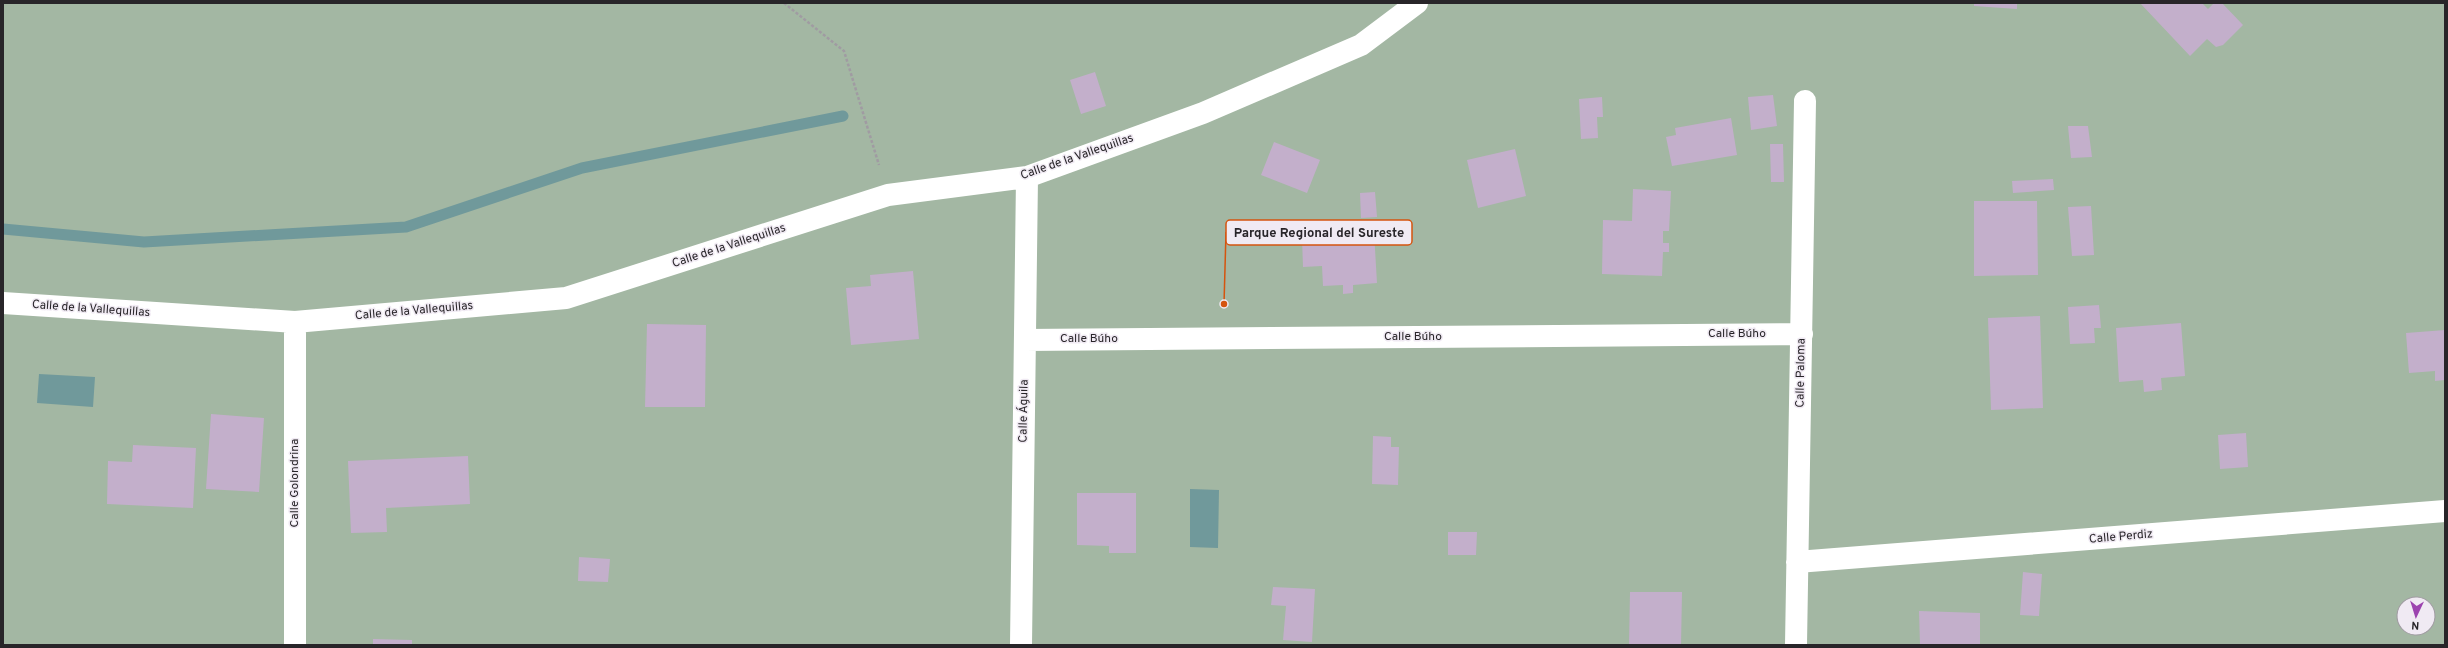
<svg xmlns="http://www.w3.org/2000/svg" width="2448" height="648" viewBox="0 0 2448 648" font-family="Overpass,sans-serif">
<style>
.green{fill:#a3b7a3;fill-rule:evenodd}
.water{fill:#70999b}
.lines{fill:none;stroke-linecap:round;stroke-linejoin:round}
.stream{stroke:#70999b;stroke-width:11}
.building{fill:#c3afcb}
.path{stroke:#a09ba2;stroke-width:2.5;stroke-dasharray:3 2;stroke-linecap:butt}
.minor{stroke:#fff;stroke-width:22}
.labels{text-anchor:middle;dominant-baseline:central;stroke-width:3;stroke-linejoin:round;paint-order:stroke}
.street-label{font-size:12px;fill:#282529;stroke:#f0eaf3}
.leader{fill:none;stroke:#d5540f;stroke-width:1.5}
.callout-dot{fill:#d5540f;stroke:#f0eaf3;stroke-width:1.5}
.callout{fill:#f0eaf3;stroke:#d5540f;stroke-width:1.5}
.callout-label{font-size:13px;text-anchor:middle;font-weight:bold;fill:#282529}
</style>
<rect width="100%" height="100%" fill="#e3dce6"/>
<path class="green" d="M3,3H2445V645H3ZM2404,604H2428V628H2404Z"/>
<path class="water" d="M39,374L95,377L93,407L37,403Z
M1190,489L1219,490L1218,548L1190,547Z"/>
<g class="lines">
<path class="stream" d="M3,229L144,242L406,227L582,168L843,116"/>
</g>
<path class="building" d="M1974,3H2017V9L1974,6Z
M2140,3H2202L2208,9L2214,3H2222L2243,25L2223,45L2216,47L2207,39L2190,56Z
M1095,72L1106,106L1081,114L1070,80Z
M1773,95L1777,126L1751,130L1748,97Z
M1602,97L1603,117H1597L1598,138L1581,139L1579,99Z
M1731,118L1737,155L1672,166L1666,137L1676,135L1675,128Z
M2068,126H2088L2092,157L2071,158Z
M1274,142L1320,160L1307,193L1261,175Z
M1770,144H1783L1784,182H1771Z
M1515,149L1526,196L1478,208L1467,160Z
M2053,179L2054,190L2013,193L2012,181Z
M1633,189L1671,191L1669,231H1663V243H1669V252H1663L1662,276L1602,274L1603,220L1632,221Z
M1375,192L1377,217L1361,218L1360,193Z
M1974,201H2037L2038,275L1974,276Z
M2091,206L2094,255L2072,256L2068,207Z
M1374,232L1377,283L1353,285V293L1343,294V285L1323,286L1322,266L1303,267L1302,238Z
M913,271L919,339L851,345L846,288L871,286L870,275Z
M2099,305L2101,328H2094L2095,343L2070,344L2068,307Z
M2040,316L2043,408L1991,410L1988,318Z
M2181,323L2185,376L2161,378L2162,390L2144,392L2143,380L2119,382L2116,328Z
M647,324L706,325L705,407H645Z
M2445,330V380L2435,381V371L2409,373L2406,333Z
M211,414L264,418L259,492L206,489Z
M2246,433L2248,467L2220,469L2218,435Z
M1373,436L1391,437V447H1399L1398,485L1372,484Z
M133,445L196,448L193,508L107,504L108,461L132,462Z
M468,456L470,504L386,508L387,532L351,533L348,461Z
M1077,493H1136V553H1109V546L1077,545Z
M1448,532H1477L1476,555H1448Z
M579,557L610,559L608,582L578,581Z
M2023,572L2042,574L2039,616L2020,615Z
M1273,587L1315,589L1312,642L1283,640L1286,606L1271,605Z
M1630,592H1682L1681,645H1629Z
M1919,611L1980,613V645H1920Z
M373,639L412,640V645H373Z"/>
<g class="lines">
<path class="path" d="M784,3L844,51L879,165"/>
<path class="minor" d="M3,303L295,322L566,298L888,195L1027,177L1203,113L1361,45L1417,3
M295,322V645
M1025,340L1802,334
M1797,562L2445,511
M1021,645L1027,177
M1796,645L1805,101"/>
</g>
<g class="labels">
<g class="street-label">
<text transform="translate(1077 157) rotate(-19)">Calle de la Vallequillas</text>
<text transform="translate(729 246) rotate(-18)">Calle de la Vallequillas</text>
<text transform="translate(91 309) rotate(4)">Calle de la Vallequillas</text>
<text transform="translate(414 311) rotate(-5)">Calle de la Vallequillas</text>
<text x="1737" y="334">Calle Búho</text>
<text x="1413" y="337">Calle Búho</text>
<text x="1089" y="339">Calle Búho</text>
<text transform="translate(1801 373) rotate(-89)">Calle Paloma</text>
<text transform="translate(1024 411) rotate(-89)">Calle Águila</text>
<text transform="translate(295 483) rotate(-90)">Calle Golondrina</text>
<text transform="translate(2121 537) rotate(-5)">Calle Perdiz</text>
</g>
</g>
<path class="leader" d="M1224 304L1226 232"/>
<circle class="callout-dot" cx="1224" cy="304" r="4"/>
<rect class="callout" x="1226" y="220" width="186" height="25" rx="4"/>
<g class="callout-label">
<text x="1319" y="237">Parque Regional del Sureste</text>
</g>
<rect width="2448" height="648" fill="none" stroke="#282529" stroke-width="8"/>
<g transform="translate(2416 616) rotate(184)"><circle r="19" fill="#f0eaf3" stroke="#a09ba2"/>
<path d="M0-3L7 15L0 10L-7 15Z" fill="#9c43af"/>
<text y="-6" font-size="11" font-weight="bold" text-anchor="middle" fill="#282529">N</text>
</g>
</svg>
